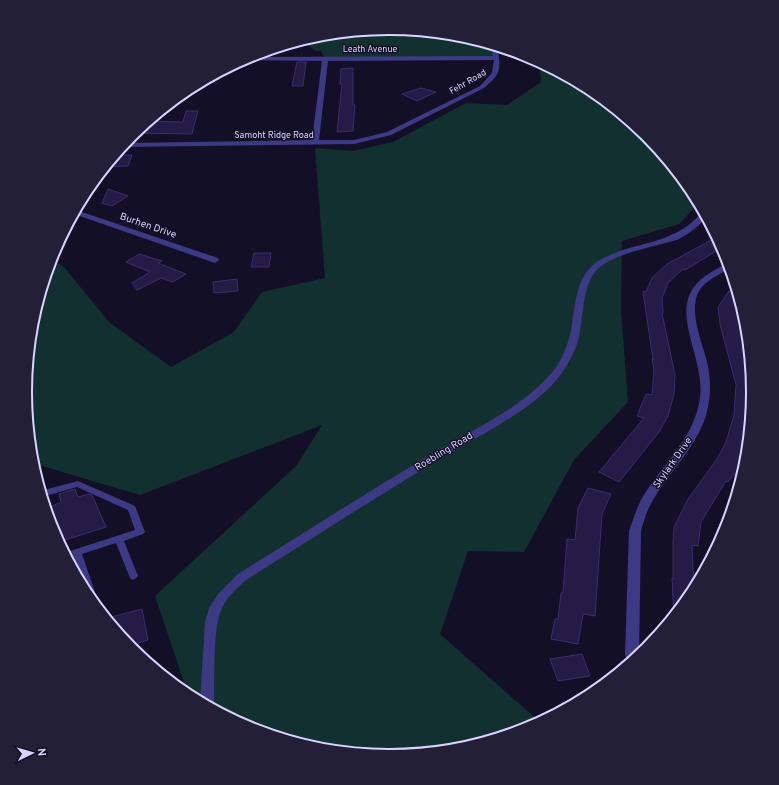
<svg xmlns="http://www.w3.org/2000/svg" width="779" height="785" viewBox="0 0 779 785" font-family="Overpass,sans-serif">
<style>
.green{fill:#12302f}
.building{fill:#241b47;stroke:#3b2d73}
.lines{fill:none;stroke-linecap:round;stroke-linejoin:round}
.lane{fill:#3d3a85;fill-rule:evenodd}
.street{fill:#3d3a85;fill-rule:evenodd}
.labels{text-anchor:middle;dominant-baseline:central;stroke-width:3;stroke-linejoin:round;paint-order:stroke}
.far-street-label{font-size:9px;fill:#d9d4ff;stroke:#130f26}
.street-label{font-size:10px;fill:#d9d4ff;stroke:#130f26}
.rim{fill:none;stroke:#d9d4ff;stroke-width:2}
</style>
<rect width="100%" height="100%" fill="#130f26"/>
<path class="green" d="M390,28L461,35L494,45L496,58L325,59L321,51H316L305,43V39L319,35Z
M539,61L592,90L647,135L693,190L699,203L679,224L622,241L621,309L628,402L574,460L524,552L468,551L440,634L541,723L529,729L460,750L389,757L318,750L294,743L187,691L155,596L297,465L322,425L140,495L32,463L25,392L32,321L51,260L64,267L109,322L171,367L234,332L262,292L325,278L315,148L353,151L393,142L466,103L507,105L541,82Z"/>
<path class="building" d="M297,62H306L303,86H292Z
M353,68V105H355L353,131L337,132L342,84H340L341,69Z
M421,88L436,92L417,101L402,94Z
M186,111H198L192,134L134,133L148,121L183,122Z
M115,155H132L128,166L105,167Z
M108,189L128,196L112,206L102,203Z
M717,237L723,247L685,270L683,269L668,283L662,298L663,313H662L675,375L674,394L668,416L659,432L619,482L599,472L644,418L637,416L646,394L652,395L654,370L652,359L653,360L643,291L646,292L652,278L667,264Z
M254,253H271L269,267H251Z
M139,254L162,261L158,263L186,274L173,282L161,278L137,290L132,283L150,272L126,262Z
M237,279L238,291L214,293L213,282Z
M729,291L738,293L742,303L737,309L741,334L750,361H748L752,377L754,394L747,462L738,475L734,474L728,482L726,481L701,522L698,546L692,545L694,593L674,618L672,578L673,579V541L674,527L688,499L717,459L726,442L734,415L736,385L720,324L718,307Z
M588,488L611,494L602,514L595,616L583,614L578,644L551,639L555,619H558L561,593H563L567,539L575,540L578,508Z
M75,489L78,497L89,494L92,495L106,527L62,541L48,508L61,502L59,494Z
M142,609L148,640L138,643L142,659L132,650L113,627L111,617Z
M582,654L590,676L558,681L550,659Z"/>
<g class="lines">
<path class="lane" d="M78,481L135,506L145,532L143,534L124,541L138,576L136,578L133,580L130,578L116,543L82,554L95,592L93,595L87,596L84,590L74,557L67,559L64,553L135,530L128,510L77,487L42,497L40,491Z"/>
<path class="street" d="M491,44L497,46C501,68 502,74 484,88L391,135L354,144L122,147L125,143L312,140L322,61L242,60L247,57L493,56ZM494,60L492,73L480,86L387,132L354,140H319L328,61Z
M76,210L218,258L219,260L215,263L212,262L74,214Z
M702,212H704L707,217C698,227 689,234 677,240C656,246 617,253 600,267C581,282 584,319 578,341C572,360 560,378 546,391C514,420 473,439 436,461C372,500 309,540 246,580C237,588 227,597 222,608C212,629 215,681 214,706L212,709L200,703L205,622L209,608L218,594L238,574C302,534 365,494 430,455C470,431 515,412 548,377C560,365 567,348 571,331C575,308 575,281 593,265C599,259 609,256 617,252C649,241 679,240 702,212Z
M729,263L731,268C720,274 706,280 699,291C688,310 702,342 707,362C710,375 711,388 709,401C704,441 672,467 653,500C647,510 644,520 641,531L639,655L637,659L632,660L627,659L625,655L629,531C633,520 636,510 641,500C661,465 694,440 700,398C706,353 660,303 710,273C716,269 723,265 729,263Z"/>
</g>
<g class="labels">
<g class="far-street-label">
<text x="370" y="49">Leath Avenue</text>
<text transform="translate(468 82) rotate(-30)">Fehr Road</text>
<text x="274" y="135">Samoht Ridge Road</text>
</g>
<g class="street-label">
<text transform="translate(148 226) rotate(19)">Burhen Drive</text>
<text transform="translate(444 452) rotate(-31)">Roebling Road</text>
<text transform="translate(673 463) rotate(-55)">Skylark Drive</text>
</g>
</g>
<path d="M0 0H779V785H0ZM32 392a357 357 0 1 1 714 0a357 357 0 1 1-714 0Z" fill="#231f37" fill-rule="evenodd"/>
<path class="rim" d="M32 392a357 357 0 1 1 714 0a357 357 0 1 1-714 0Z"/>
<g transform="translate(32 753) rotate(85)" stroke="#130f26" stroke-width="3" paint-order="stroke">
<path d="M0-3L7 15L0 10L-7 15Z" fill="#d9d4ff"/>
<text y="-6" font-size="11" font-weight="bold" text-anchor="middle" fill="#d9d4ff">N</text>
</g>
</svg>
